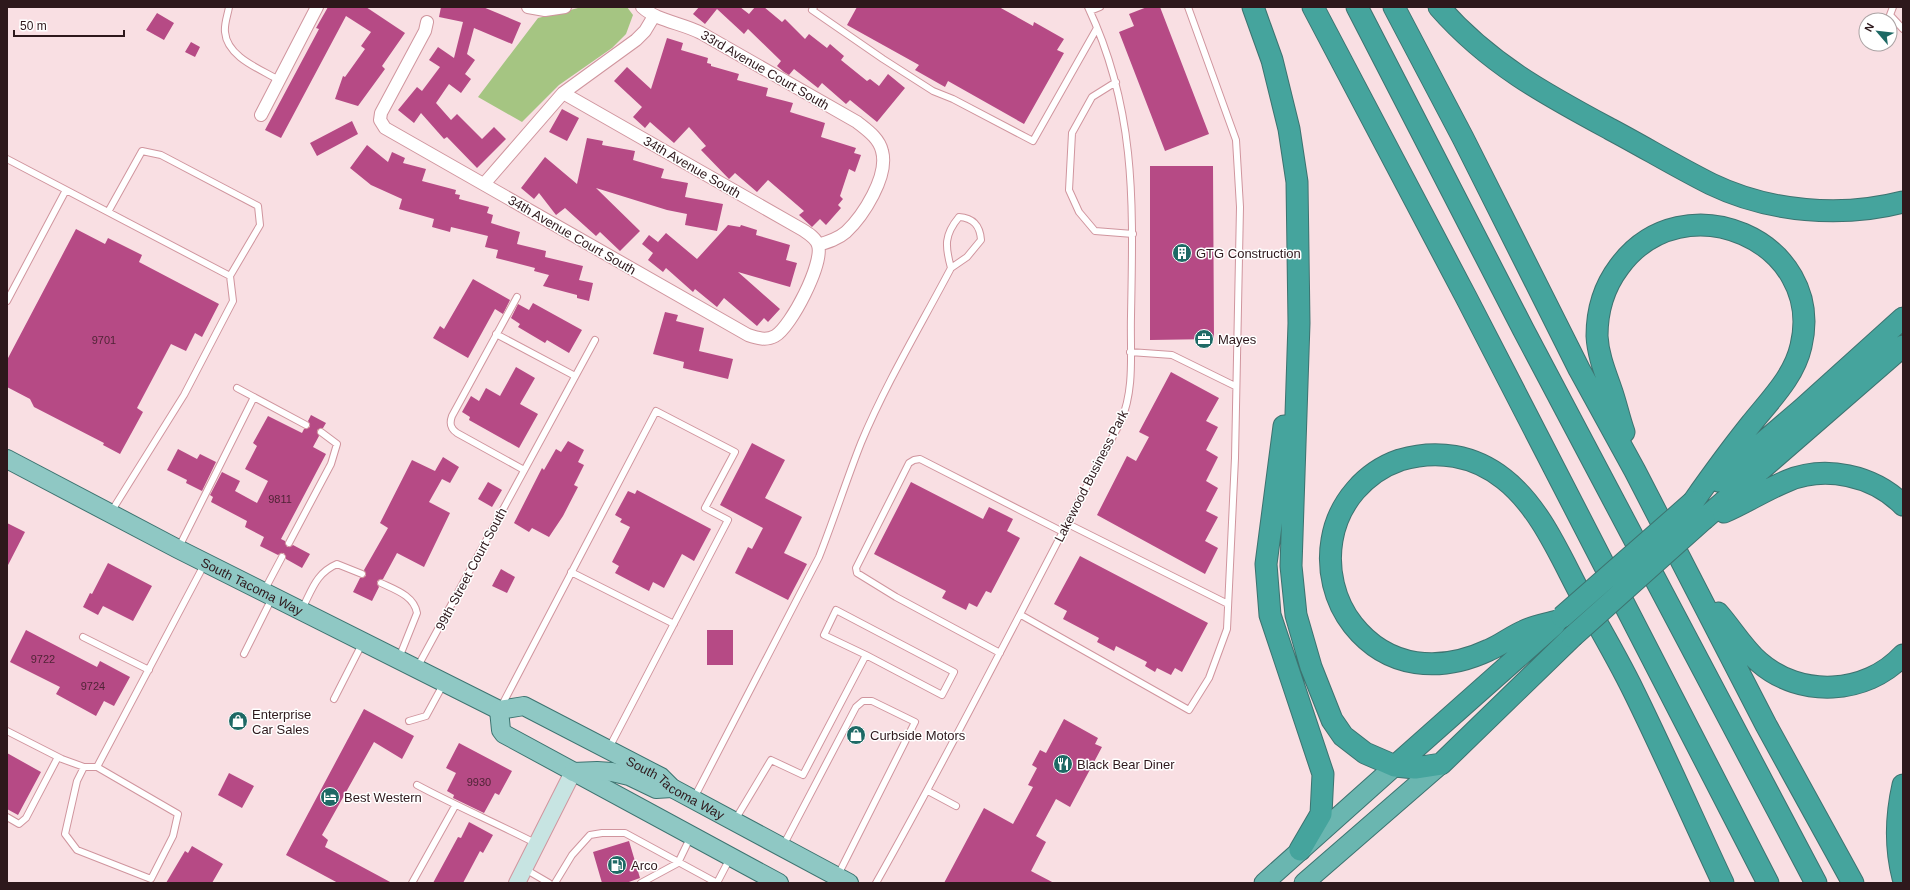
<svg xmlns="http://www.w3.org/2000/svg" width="1910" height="890" viewBox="0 0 1910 890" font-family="Arial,sans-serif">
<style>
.green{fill:#a5c582}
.building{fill:#b64a85}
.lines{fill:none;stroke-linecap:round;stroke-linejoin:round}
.service-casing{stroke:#d0959e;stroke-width:8}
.minor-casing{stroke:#d0959e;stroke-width:14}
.secondary-casing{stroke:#d0959e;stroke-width:18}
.primary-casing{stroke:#3d7370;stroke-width:20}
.trunk-casing{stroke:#3d7370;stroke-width:21}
.motorway-casing{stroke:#3d7370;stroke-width:23}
.service{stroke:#fff;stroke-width:6}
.minor{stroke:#fff;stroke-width:12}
.secondary{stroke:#c7e4e2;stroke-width:16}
.primary{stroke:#8fc8c4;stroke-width:18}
.trunk{stroke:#6ab6b0;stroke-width:19}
.motorway{stroke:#45a49d;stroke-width:21}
.motorway-bridge-casing{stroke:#3d7370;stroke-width:23;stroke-linecap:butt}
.motorway-bridge{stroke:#45a49d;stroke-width:21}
.labels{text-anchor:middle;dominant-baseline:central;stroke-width:3;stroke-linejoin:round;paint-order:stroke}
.number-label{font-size:11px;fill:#502436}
.street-label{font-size:13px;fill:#2e181c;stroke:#fff}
.poi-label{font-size:13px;fill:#2e181c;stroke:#fff;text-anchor:start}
</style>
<rect width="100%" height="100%" fill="#f9dfe3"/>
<path class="green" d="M582,7H627L633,15L626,34L612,48L559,85L522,122L478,97L538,18Z"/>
<path class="building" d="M328,7H366L405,33L382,66L385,69L358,106L335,99L343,76L345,77L365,49L361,46L371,32L346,16L281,138L265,130L319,29L316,28Z
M441,7H483L521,23L512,44L474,28L467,54L475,60L465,74L471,79L461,93L449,84L436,103L451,120L457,114L482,139L494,127L506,139L477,168L447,137L444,139L421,113L414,123L398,110L417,87L422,91L440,67L429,60L438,47L454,58L463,22L439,17Z
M699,7H740L749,14L755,7H764L782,22L785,19L805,39L809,34L827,48L830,44L844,56L841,60L867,81L870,79L879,86L888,74L905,88L877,122L850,100L846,104L822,83L818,88L794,69L789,75L784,72L777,66L781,61L748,29L744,34L717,9L705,24L693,14Z
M857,7H999L1033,26L1034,22L1064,39L1057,50L1064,53L1024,124L948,81L945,87L915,70L919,65L847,25Z
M1147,7H1160L1209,134L1165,151L1119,32L1134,26L1129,14Z
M157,13L174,23L164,40L146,30Z
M667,38L683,43L681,50L708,58L707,63L711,64V66L739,74L737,80L768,88L766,96L793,103L790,112L825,123L821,137L856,148L854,153L861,155L855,172L849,169L840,196L843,199L838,205L841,208L826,225L820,219L812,227L799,215L804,211L768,180L757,192L735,173L729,179L701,150L706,146L689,127L674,143L650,122L645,128L633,117L642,107L614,81L627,67L651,89Z
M191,42L200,47L195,57L185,52Z
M562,109L579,118L567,141L549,132Z
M352,121L358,134L317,156L310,143Z
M587,138L603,141L602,145L635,151L633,160L664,169L661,178L688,183L685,197L723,204L717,231L685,225L687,214L667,210L596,188L640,231L620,251L600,232L596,236L565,208L556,215L539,193L534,199L521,188L545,157L577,184Z
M367,145L388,162L392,152L405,158L403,163L426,169L422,181L456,190L455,194L460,195L459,199L489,207L487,213L493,215L491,223L520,232L517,244L546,251L545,257L583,266L579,280L593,283L589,301L577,298V295L543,286L549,275L534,271L535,268L496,258L498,250L485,247L488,236L451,227L450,232L432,227L434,219L399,209L402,199L371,185L350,168Z
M1150,166H1213L1214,339L1150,340Z
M728,225L740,227L741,225L757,230L756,235L790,245L786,260L797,263L790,287L738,272L780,309L768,322L764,318L757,326L724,298L717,307L695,289L693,292L666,268L663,272L648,260L653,253L642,244L649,235L658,242L666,233L697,259Z
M76,229L105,244L108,238L142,255L139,262L219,304L202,337L195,333L186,351L171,344L137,408L143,412L120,454L103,445L104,443L34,407L30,399L7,387V360Z
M473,279L510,300L503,314L495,309L468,358L433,338L440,326L444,329Z
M533,303L582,330L569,353L547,340L545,343L518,327L520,324L511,318L518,304L529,310Z
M665,312L678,315L676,321L704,328L699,351L733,359L728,379L683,368L684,362L653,354Z
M516,367L535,378L520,404L538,414L519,448L469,420L470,417L462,412L471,396L479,401L486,388L500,396Z
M1171,372L1219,398L1206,421L1218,427L1206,450L1218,457L1206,481L1218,488L1206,511L1218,517L1205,541L1218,548L1205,574L1097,515L1127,456L1136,461L1149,437L1139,432Z
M311,415L326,423L323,428L317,430L319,436L313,447L326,454L281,539L285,541L287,547H290L293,545L310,554L302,568L286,559L284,553H281L278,555L260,546L264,537L245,527L247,521L211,502L213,497L210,495L222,472L240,481L235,491L257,503L268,481L245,469L257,446L253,443L268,416L302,433L304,429L310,427V424L308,421Z
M568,441L584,450L578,462L584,465L574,485L578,487L563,516L549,537L532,528L529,532L514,523L542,468L544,470L556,449L561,452Z
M752,443L785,460L765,498L802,517L784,553L807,564L788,600L735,573L748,547L752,549L763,528L720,505Z
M178,449L197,459L200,454L216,462L202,491L186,483L187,480L167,470Z
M443,457L459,467L450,483L442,479L429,502L450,513L424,567L397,553L383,579L377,581V584L379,587L372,601L353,592L360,578L366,576L364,570L388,528L380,523L412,460L435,471Z
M488,482L502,490L492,507L478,499Z
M911,482L983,519L989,507L1013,519L1007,531L1020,538L991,593L986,591L977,607L969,603L966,610L942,598L946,591L874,554Z
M637,490L711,529L694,561L682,554L664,588L653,582L649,591L615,573L619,566L612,562L630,527L620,522L622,519L615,515L628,491L635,494Z
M7,523L25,532L7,567Z
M1080,556L1208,623L1182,672L1175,668L1171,675L1157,668L1155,672L1145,666L1147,662L1116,646L1114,651L1097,642L1099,638L1063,619L1067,611L1054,604Z
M108,563L152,586L133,621L103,606L98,615L83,607L90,593L92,594Z
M501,569L515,577L507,593L492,586Z
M26,630L97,667L100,661L130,677L114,706L104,701L96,716L56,694L60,687L10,662Z
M707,630H733V665H707Z
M364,709L414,736L402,759L374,742L322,835L328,840L325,847L392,883H338L286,855Z
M1064,719L1098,738L1095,744L1102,747L1070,807L1056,799L1036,836L1046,842L1031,871L1054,883H944L984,808L1013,824L1033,787L1028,785L1037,768L1032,765L1040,750L1046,753Z
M459,743L512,771L499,795L495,793L484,813L453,798L454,795L447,791L456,773L446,768Z
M7,753L41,772L18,815L7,809Z
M229,773L254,786L242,808L218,795Z
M469,822L493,835L483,853L480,851L463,883H433L458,837L461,838Z
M629,841L640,878L626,883H602L593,852Z
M192,846L223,864L212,883H166L185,851L188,853Z"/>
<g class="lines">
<defs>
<path id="service" d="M229,7C228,14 224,24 225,32C227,57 260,69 279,80
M814,7L812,10L883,59L933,91L953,99L1033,141L1097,28
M1893,7L1890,15L1903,29
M1090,11L1100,7
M1116,82L1092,97L1072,133L1069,190L1079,212L1095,231L1133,234
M7,159L230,276L233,301L184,395L111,512
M108,212L142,151L161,155L258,206L260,225L230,276
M517,297L452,416C449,424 451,429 457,433L524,470
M7,301L66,190
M496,334L575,376
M1130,352L1172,355L1235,386
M237,388L306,425
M1068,524L1228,604
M289,543L331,464L337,444L321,432
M179,547L254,397
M571,572L674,624
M381,583C396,590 414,596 417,613L399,658
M264,591L282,557
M302,609C312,590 316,573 337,564L362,574
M1021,615L1189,710L1209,678L1227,629L1235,458L1240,207L1236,140L1188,7
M83,637L149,670
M1000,653L896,597L857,573L856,568L909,463L914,460L920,459L1063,532
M244,654L272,598
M418,666L595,340
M334,699L362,644
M501,707L656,411L735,452L705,508L728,520L609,748
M409,721L426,716L444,683
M7,731L62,759L84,767
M97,767H84L77,781L65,834L77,850L151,879L173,836L178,814L97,767L205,563
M417,785C456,806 496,823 535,843
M928,791L956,806
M694,798L819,557C834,519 846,481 861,443C886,383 921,325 951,268L967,257L981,240C980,226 974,218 959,217C944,235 945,246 951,268
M7,817L19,824L26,818L58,757
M735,820L771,760L803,775L866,655L824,635L836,610L954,672L942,695L866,655
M783,846L856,707L863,701H872L915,722L838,875
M525,869L549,883
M412,883L455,806
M555,883L572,855L590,835L602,833H625L717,883L730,858
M641,883L678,863L690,838
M876,883C962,731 1039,575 1121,421C1135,388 1130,352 1131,316C1133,205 1137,111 1088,7"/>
<path id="minor" d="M528,7L545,10L565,7
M642,7C657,21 682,23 701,33L857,122C867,130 879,138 882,151C889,176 863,216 846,232C838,239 828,242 818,245
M427,22L425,31L381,113L380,120L385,128L748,335C757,338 766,341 775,336C791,327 824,263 818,245C816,238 809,234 803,230L563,93
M261,115L317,7
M484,184L563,93L636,40L645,31L654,16"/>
<path id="secondary" d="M517,883L573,772"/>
<g id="primary">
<path id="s1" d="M7,459L178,549L499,710L524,706L661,777L672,788L849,883"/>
<path d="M499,710L501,730L504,734L779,883"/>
<path d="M573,772L597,771L612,772L629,776L656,789L672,788"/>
</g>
<path id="trunk" d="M1264,883L1395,766
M1304,883L1441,764"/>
<path id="motorway" d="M1253,7L1272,60L1289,129L1297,182L1299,323L1291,566L1296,615L1311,667L1332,720L1343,736L1365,753L1395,766L1415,768L1441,764L1572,637
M1313,7L1467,299L1768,883
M1357,7L1523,329L1816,883
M1394,7L1463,138L1579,369L1635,471L1766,725L1853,883
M1439,7C1489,64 1545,94 1610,129C1644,147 1677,167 1711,184C1769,212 1841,218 1903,202
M1284,426L1266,564L1270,615L1323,774L1321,814L1300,850
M1624,432C1619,418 1616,403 1611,389C1605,372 1598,355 1597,336C1597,311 1604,287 1619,267C1683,179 1826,241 1801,346C1794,377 1770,400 1751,424C1731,449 1712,475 1693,502
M1718,481L1801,410L1903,318
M1724,512C1745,503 1765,490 1787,481C1825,465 1873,475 1903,505
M1704,519L1903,346
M1718,613C1732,629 1743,648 1759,662C1800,698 1866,695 1903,655
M1557,621C1547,624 1534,626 1524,631C1512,636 1501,645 1489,650C1440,673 1388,669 1353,625C1334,601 1327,569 1332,540C1338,503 1365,472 1400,460C1437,449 1474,455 1504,479C1540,507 1560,556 1581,595C1599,627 1618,659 1634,692C1665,755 1693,819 1723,883
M1395,766L1554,625
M1903,785C1896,816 1895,847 1903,878"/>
</defs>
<use href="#service" class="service-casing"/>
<use href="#minor" class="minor-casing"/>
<use href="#secondary" class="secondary-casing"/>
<use href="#primary" class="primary-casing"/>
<use href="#trunk" class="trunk-casing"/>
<use href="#motorway" class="motorway-casing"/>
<use href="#service" class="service"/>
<use href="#minor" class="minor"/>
<use href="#secondary" class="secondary"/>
<use href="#primary" class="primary"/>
<use href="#trunk" class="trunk"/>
<use href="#motorway" class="motorway"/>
<defs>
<path id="motorway-bridge" d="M1562,617L1693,502
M1572,637L1704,519"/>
</defs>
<use href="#motorway-bridge" class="motorway-bridge-casing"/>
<use href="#motorway-bridge" class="motorway-bridge"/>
</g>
<defs>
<symbol id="building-disc" viewBox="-11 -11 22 22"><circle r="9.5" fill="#1e6965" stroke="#fff"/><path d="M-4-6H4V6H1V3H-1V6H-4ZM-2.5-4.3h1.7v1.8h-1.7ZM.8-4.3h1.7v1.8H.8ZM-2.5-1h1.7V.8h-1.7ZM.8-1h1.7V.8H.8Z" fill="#fff"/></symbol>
<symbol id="office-disc" viewBox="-11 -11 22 22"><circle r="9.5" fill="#1e6965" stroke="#fff"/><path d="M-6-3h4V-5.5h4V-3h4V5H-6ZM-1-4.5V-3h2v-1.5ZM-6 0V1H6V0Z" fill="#fff"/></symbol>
<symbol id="shop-disc" viewBox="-11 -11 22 22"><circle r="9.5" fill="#1e6965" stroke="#fff"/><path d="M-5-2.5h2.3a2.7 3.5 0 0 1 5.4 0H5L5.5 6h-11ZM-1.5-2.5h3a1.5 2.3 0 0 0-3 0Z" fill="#fff"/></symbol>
<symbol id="restaurant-disc" viewBox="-11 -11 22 22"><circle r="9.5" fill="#1e6965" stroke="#fff"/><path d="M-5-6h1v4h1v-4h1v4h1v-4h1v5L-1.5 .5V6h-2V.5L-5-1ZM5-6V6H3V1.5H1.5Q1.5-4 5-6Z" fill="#fff"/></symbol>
<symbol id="hotel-disc" viewBox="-11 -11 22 22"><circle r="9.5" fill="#1e6965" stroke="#fff"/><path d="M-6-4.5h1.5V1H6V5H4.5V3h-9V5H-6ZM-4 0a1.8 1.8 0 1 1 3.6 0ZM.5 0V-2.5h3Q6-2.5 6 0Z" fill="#fff"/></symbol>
<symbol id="fuel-disc" viewBox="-11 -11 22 22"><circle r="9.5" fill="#1e6965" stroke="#fff"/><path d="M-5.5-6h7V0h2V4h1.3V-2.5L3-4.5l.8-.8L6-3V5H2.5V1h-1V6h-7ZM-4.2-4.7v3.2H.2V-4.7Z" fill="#fff"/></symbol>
</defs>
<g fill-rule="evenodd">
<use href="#building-disc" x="1171" y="242" width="22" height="22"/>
<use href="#office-disc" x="1193" y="328" width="22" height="22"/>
<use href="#shop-disc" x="227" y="710" width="22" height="22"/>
<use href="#shop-disc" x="845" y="724" width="22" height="22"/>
<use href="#restaurant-disc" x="1052" y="753" width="22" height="22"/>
<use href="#hotel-disc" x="319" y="786" width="22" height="22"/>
<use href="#fuel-disc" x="606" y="854" width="22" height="22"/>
</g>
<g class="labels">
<g class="number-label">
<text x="104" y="340">9701</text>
<text x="280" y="499">9811</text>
<text x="43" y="659">9722</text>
<text x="93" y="686">9724</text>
<text x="479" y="782">9930</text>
</g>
<g class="street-label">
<text transform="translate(765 70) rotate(30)">33rd Avenue Court South</text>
<text transform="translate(692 167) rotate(30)">34th Avenue South</text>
<text transform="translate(572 235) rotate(30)">34th Avenue Court South</text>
<text transform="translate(1091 476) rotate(-63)">Lakewood Business Park</text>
<text transform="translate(471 569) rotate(-62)">99th Street Court South</text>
<text stroke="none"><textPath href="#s1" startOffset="276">South Tacoma Way</textPath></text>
<text stroke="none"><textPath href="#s1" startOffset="750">South Tacoma Way</textPath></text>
</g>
<g class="poi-label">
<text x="1196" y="253">GTG Construction</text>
<text x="1218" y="339">Mayes</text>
<text x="252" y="714">Enterprise<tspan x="252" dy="15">Car Sales</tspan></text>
<text x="870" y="735">Curbside Motors</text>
<text x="1077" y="764">Black Bear Diner</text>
<text x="344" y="797">Best Western</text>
<text x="631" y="865">Arco</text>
</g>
</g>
<rect width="1910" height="890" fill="none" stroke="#2e181c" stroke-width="16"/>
<g transform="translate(1878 32) rotate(298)"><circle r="19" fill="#ffffff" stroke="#aba3a4"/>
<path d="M0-3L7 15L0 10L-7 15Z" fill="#1e6965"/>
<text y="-6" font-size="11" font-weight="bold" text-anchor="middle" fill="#2e181c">N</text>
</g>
<path d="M14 30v6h110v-6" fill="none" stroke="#2e181c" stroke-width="2"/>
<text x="20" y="30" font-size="12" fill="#2e181c" stroke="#ffffff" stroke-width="3" paint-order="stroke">50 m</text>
</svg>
